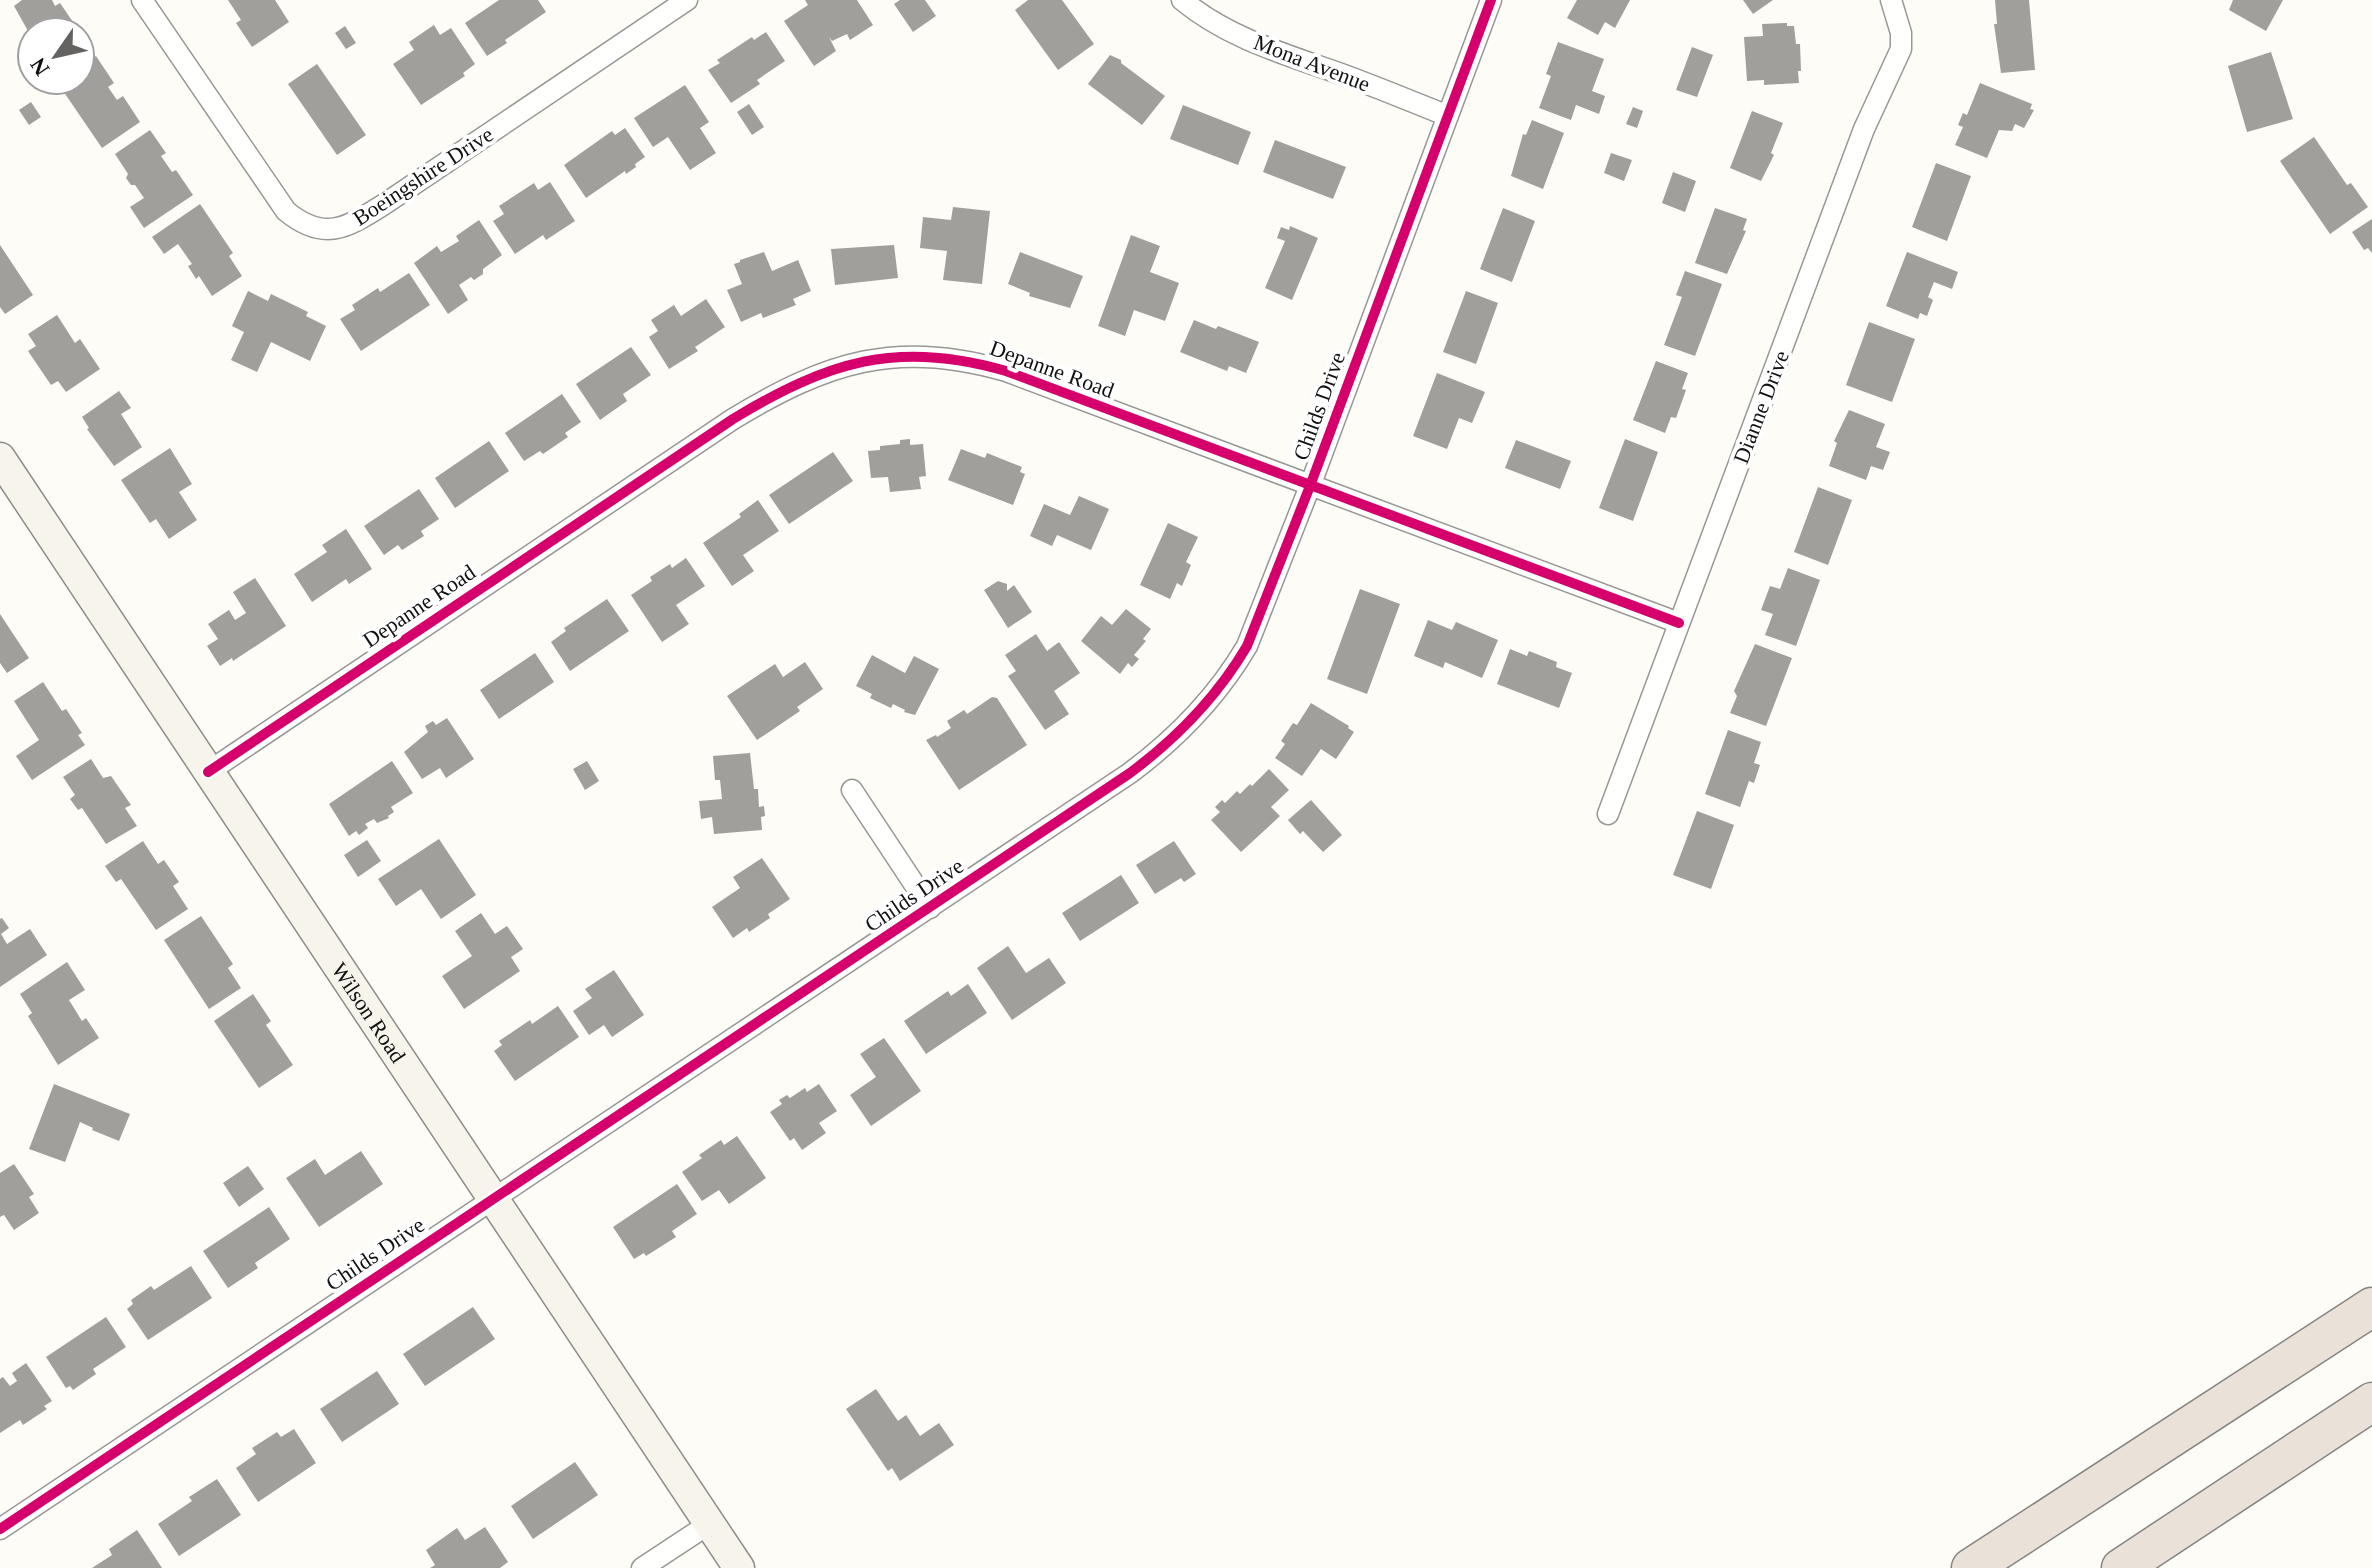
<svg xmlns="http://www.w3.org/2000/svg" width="2372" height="1568" viewBox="0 0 2372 1568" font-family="Georgia,serif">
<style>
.building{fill:#a19f9c}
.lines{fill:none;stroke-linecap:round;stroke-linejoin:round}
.street-casing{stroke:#979795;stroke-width:23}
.secondary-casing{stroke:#8e8d8b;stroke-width:33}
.highway-casing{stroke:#858482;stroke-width:41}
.street{stroke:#fffffe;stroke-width:20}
.secondary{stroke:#f6f4eb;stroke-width:30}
.highway{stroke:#eae1d8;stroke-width:38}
.cycleway-casing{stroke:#fff;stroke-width:15}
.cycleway{stroke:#d6006c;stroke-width:10}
.labels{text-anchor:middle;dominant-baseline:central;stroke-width:8;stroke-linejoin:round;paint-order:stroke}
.street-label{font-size:22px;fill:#111;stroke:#fff}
</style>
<rect width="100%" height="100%" fill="#fdfcf7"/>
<path class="building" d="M22,0H52L55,6L60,3L73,22L68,25L73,32H32V38L14,6Z
M228,0H275L289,22L252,47L236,23L241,20Z
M499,0H538L546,12L505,40L507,43L487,56L465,23Z
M805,0H857L873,25L850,40L847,34L832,41L829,37L836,51L814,66L784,21L808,5Z
M900,0H925L936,16L913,32L894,4Z
M1028,0H1062L1094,44L1058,70L1015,10Z
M1577,0H1630L1615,28L1605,22L1598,35L1567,18Z
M1743,0H1773L1753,14Z
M1995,0H2029L2035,70L2001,73L1994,24H1997Z
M2233,0H2283L2266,31L2229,10Z
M1787,23V26H1794L1796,44H1800L1801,71H1798L1799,83L1764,85V80L1747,81L1744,37L1763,36L1762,24Z
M434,25L440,35L451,28L475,64L463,73L465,76L421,105L393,64L414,50L409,42Z
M345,26L356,43L346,49L335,33Z
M766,32L785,61L757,80L760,84L731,103L708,70L720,63L717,60L752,37L754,40Z
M1558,42L1604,59L1592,91L1605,96L1599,114L1576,105L1571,120L1539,108L1551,76L1546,74Z
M1692,47L1713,55L1697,97L1676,90Z
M2271,52L2293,119L2247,132L2228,66Z
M1110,55L1121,60V63L1165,96L1142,125L1088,84Z
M96,56L114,83L108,87L117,100L123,96L140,122L102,148L57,82L80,80V67Z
M317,64L366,135L337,155L288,84Z
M1980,83L2032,104L2030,109L2034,110L2024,128L2015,124L2012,131L1999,130L1987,158L1955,145L1963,127L1958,125L1963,113L1967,115Z
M685,85L709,122L700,128L716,153L690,170L668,137L653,147L634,118Z
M31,102L41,117L29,125L19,110Z
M749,104L764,127L752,135L737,112Z
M1183,105L1251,132L1238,165L1170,139Z
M1633,107L1643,111L1637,128L1626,124Z
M1752,111L1783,123L1771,153L1774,155L1761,181L1730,168Z
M1532,120L1564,133L1543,189L1511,176L1523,134L1526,135Z
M625,128L645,157L635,164L636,167L626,174L625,171L586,198L564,165L612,131L615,135Z
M150,130L166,153L161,156L172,172L176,170L193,195L144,228L130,207L144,198L135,185H131L126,178L128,174L115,154Z
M2314,137L2347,185L2351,183L2368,207L2330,234L2280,161Z
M1275,140L1346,167L1333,199L1263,172Z
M1611,153L1632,160L1624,181L1604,173Z
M1936,163L1971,176L1947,241L1912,227Z
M1673,172L1696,181L1685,212L1662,203Z
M550,182L575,221L546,240L543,235L515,254L493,221L504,214L499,206L534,183L538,190Z
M200,204L233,253L229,256L242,276L212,296L199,276L196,279L188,266L192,264L178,244L164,254L152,237Z
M953,207L990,211L982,284L943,280L947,251L920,248L923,217L951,220Z
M1503,208L1535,221L1512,282L1480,269Z
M1715,208L1747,219L1743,230L1746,231L1727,274L1695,263Z
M2372,219V253L2368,248L2364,250L2352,232Z
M479,220L502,255L483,269V274L474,280L471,277L459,285L468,300L448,314L414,263L437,246L441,252L459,241L456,236Z
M1290,226L1318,238L1292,300L1265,288L1285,241L1277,238L1281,227L1289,230Z
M1131,235L1160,246L1150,272L1179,283L1165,321L1134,310L1125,336L1098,326Z
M0,245L33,295L5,314L0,307Z
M894,245L898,278L835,285L831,249Z
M764,252L772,271L798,260L811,291L793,299L796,305L763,318L761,313L741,322L727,290L742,284L734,264L740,262V260Z
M1020,252L1083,276L1070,308L1029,296L1030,293L1008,284Z
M1907,252L1958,272L1952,289L1934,282L1928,297L1933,300L1927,316L1920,313L1918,319L1886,306Z
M1685,271L1722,284L1695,356L1664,345L1682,297L1676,295Z
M409,273L430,305L361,351L340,319L355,310L352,305L378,288L380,292Z
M248,291L268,301L271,294L308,312L306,316L326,326L310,361L271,342L257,372L231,360L244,332L232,326Z
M1466,291L1498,303L1476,364L1443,352Z
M706,299L725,327L695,347L698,351L669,369L649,337L658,331L651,320L674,305L681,316Z
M57,315L75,343L80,339L100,369L66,392L58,381L51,385L28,351L36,346L28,334Z
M1194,320L1216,329L1218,326L1259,342L1246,373L1229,366L1227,371L1180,352Z
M1869,322L1915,339L1892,402L1846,385Z
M631,347L651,375L623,394L627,401L600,420L576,384Z
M1656,361L1688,373L1682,389L1686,390L1676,418L1671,417L1665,433L1633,420Z
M1437,373L1485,392L1472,423L1459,418L1447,449L1413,436Z
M119,391L131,408L121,414L142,447L114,466L87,429L89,428L82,417Z
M562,394L581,422L565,433L568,437L543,454L540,451L524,461L505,433Z
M1849,410L1885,424L1876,447L1890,452L1883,470L1871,466L1866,480L1829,466L1837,443L1834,441Z
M910,439V445L923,444L926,476L919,477L921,489L890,492L888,477L871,478L868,451L880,450V446L900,444V440Z
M1625,439L1658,452L1633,521L1599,508Z
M1516,440L1571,461L1560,489L1505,468Z
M489,441L509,471L455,508L435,478Z
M170,448L192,484L179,492L197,520L169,539L156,519L150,523L121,480Z
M961,449L985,458L987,453L1022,467L1020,472L1025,474L1013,505L948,480Z
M833,452L853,481L789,524L769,495Z
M1818,487L1852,500L1828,565L1794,552Z
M419,489L439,519L421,531L424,536L402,550L398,545L384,555L364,526Z
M1079,496L1109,509L1091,550L1057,535L1052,546L1030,536L1044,504L1070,515Z
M758,500L779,531L743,555L754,571L732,586L703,543L741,517L739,514Z
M1168,523L1198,537L1186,562L1191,565L1182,586L1177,583L1170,599L1140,585Z
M346,529L372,569L349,584L346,579L312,602L294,574L327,552L322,545Z
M686,558L705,586L676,605L689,624L662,642L631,595L652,581L650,577L670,564L672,568Z
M1788,568L1820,580L1796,646L1765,635L1773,614L1761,610L1770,586L1780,589Z
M255,578L286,626L233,661L232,658L220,666L207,646L218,639L208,624L229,610L235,620L246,613L233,592Z
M998,581L1007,584V591L1014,585L1032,612L1008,628L984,590Z
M1360,589L1400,604L1367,694L1327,679Z
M607,599L629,631L570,671L551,642L566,631L564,628Z
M1126,609L1151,629L1143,639L1146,641L1134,655L1139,659L1132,667L1128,663L1120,674L1081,641L1101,616L1112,625Z
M0,614L29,658L7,673L0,663Z
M1428,620L1452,630L1456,622L1498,640L1482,678L1445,662L1443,668L1414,656Z
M1036,634L1047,651L1059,642L1080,673L1054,691L1069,714L1045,730L1008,676L1016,671L1005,655Z
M1755,644L1792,658L1766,726L1730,713L1737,696L1734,691Z
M1510,649L1527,656L1529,651L1557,662L1556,667L1572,673L1559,708L1497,684Z
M535,653L554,682L499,719L480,690Z
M872,655L905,673L914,656L939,669L915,715L904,712L905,710L893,704L891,708L870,698L872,694L856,686Z
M805,662L823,689L797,707L800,711L757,740L727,696L775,664L783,677Z
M43,682L62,711L66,709L82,733L78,735L85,745L32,780L16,756L39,740L14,701Z
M992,697L997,698L1027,745L959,790L926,740L936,735L937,737L951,728L947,721L964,710L967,714Z
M1311,703L1349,726L1348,728L1354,732L1336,759L1321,749L1302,776L1275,758L1285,744L1281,741L1293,723L1297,725Z
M447,718L474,759L446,778L440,768L422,779L404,752L428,732L425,726L433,721L436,725Z
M1728,730L1761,742L1754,763L1760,765L1754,783L1749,781L1740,807L1705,794Z
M750,753L754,789H758L759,807L764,806L765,816L761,817L762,830L714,834L712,817L701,819L699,801L722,799L720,780H715L713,756Z
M91,759L103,778L111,776L131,805L125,808L137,826L106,844L82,808L78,810L70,799L75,795L63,777Z
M392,761L413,793L391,807L394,812L388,816L389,818L377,823L374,819L365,824L368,828L359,835L356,831L349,836L329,804Z
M587,761L599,781L585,790L573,769Z
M1269,769L1289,790L1271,807L1280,816L1241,852L1211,820L1220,812L1215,807L1222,800L1225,803L1237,791L1240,794L1250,784L1252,786Z
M1311,800L1342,835L1323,852L1303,831L1300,834L1288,820Z
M1697,811L1734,825L1711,889L1673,875Z
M439,839L476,895L441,919L421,889L396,906L378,879Z
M367,840L381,861L358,877L344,855Z
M143,841L158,864L164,860L179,882L173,886L188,909L156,930L121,879L116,882L105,866Z
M1174,841L1196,874L1184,882L1181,878L1155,894L1136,865Z
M762,858L790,899L768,914L770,918L749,932L747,928L733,938L712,907L740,888L733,877Z
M1121,875L1139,903L1080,941L1062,913Z
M481,913L495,934L507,926L523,949L511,957L520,971L464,1009L442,976L472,956L455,931Z
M201,916L233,964L228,968L241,988L209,1009L164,940Z
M2,918L9,928L1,934L7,944L30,929L47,955L0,987V919Z
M1008,946L1026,973L1049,958L1066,983L1012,1020L977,968Z
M67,962L85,990L69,1000L82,1021L86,1018L99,1038L58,1065L28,1016L32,1013L20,994Z
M614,970L644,1015L612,1037L604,1025L589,1035L573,1011L592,998L585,989Z
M968,984L987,1013L926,1054L904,1021L948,991L951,996Z
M253,994L271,1021L266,1025L293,1065L259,1088L214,1021Z
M558,1006L579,1037L515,1081L494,1051L502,1045L499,1041L530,1020L532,1024Z
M884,1038L921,1091L871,1126L850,1095L876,1077L860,1054Z
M54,1084L130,1114L119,1141L92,1130L93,1128L80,1122L65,1162L29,1149Z
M819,1084L837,1111L819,1123L826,1133L802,1150L794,1138L790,1141L770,1112L782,1104L779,1100L787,1095L790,1098L805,1088L807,1092Z
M737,1136L766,1178L729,1204L719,1190L702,1201L682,1172L702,1158L699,1155L721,1140L724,1145Z
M361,1151L383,1184L319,1227L286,1178L315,1159L325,1175Z
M14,1164L34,1194L29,1197L39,1213L14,1230L4,1215L0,1217V1173Z
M248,1166L264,1189L239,1207L223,1183Z
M677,1184L697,1214L672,1231L676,1237L646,1256L644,1253L634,1259L613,1227Z
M269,1207L290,1239L255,1263L258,1268L228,1288L203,1251Z
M191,1266L212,1298L148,1340L127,1309L133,1304L131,1300L151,1286L154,1290Z
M473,1307L495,1339L425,1386L403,1354Z
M106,1317L126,1347L93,1369L96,1374L73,1390L70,1386L66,1388L46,1357Z
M26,1363L52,1401L44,1406L47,1409L23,1425L20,1420L0,1433V1379L3,1377L10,1386L17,1381L12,1373Z
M377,1371L399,1404L342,1442L320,1409Z
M876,1389L898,1421L906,1415L920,1436L939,1423L954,1445L900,1481L892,1468L888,1471L846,1409Z
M294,1429L316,1463L258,1502L236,1468L256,1454L252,1448L277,1432L281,1437Z
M575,1462L598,1495L533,1539L511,1506Z
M217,1479L241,1515L179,1556L158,1524L192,1501L189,1497Z
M485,1527L508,1562L500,1568H430L435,1565L426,1550L457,1528L465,1540Z
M137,1530L162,1568H92L112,1555L109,1549Z"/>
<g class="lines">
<defs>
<path id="street" d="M142,0L286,211C326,244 349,226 386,203L687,0
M1182,0C1229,39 1288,55 1344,75C1379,88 1413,102 1448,116
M208,772L733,419C827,362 897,339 1006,371L1679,623
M852,790L930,908
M1608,814L1864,129L1901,49V33L1891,0
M0,1529L1130,773C1177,738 1217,697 1247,646L1310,486L1491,0
M642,1568L709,1524"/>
<g id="secondary">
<path id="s1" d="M0,458L739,1568"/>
</g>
<path id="highway" d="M1971,1568L2372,1307
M2121,1568L2372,1402"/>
</defs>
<use href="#street" class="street-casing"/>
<use href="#secondary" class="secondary-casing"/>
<use href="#highway" class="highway-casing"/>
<use href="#street" class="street"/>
<use href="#secondary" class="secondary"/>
<use href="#highway" class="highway"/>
<defs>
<path id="cycleway" d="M208,772L733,419C827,362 897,339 1006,371L1679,623
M0,1529L1130,773C1177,738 1217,697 1247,646L1310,486L1491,0"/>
</defs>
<use href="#cycleway" class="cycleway-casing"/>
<use href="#cycleway" class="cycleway"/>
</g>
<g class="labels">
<g class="street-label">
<text transform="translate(1312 63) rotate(21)">Mona Avenue</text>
<text transform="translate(423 176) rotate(-33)">Boeingshire Drive</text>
<text transform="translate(1052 369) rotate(20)">Depanne Road</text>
<text transform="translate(1319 406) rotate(-70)">Childs Drive</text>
<text transform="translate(1761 407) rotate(-69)">Dianne Drive</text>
<text transform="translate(419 606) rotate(-34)">Depanne Road</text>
<text transform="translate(914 895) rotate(-34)">Childs Drive</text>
<text stroke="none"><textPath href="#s1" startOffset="666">Wilson Road</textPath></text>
<text transform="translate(375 1254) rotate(-34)">Childs Drive</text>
</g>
</g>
<g transform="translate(56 56) rotate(236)"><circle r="38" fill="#ffffff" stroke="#a0a0a0" stroke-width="2"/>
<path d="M0-6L14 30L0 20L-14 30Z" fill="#646362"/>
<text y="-12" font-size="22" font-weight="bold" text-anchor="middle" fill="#111111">N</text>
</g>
</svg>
